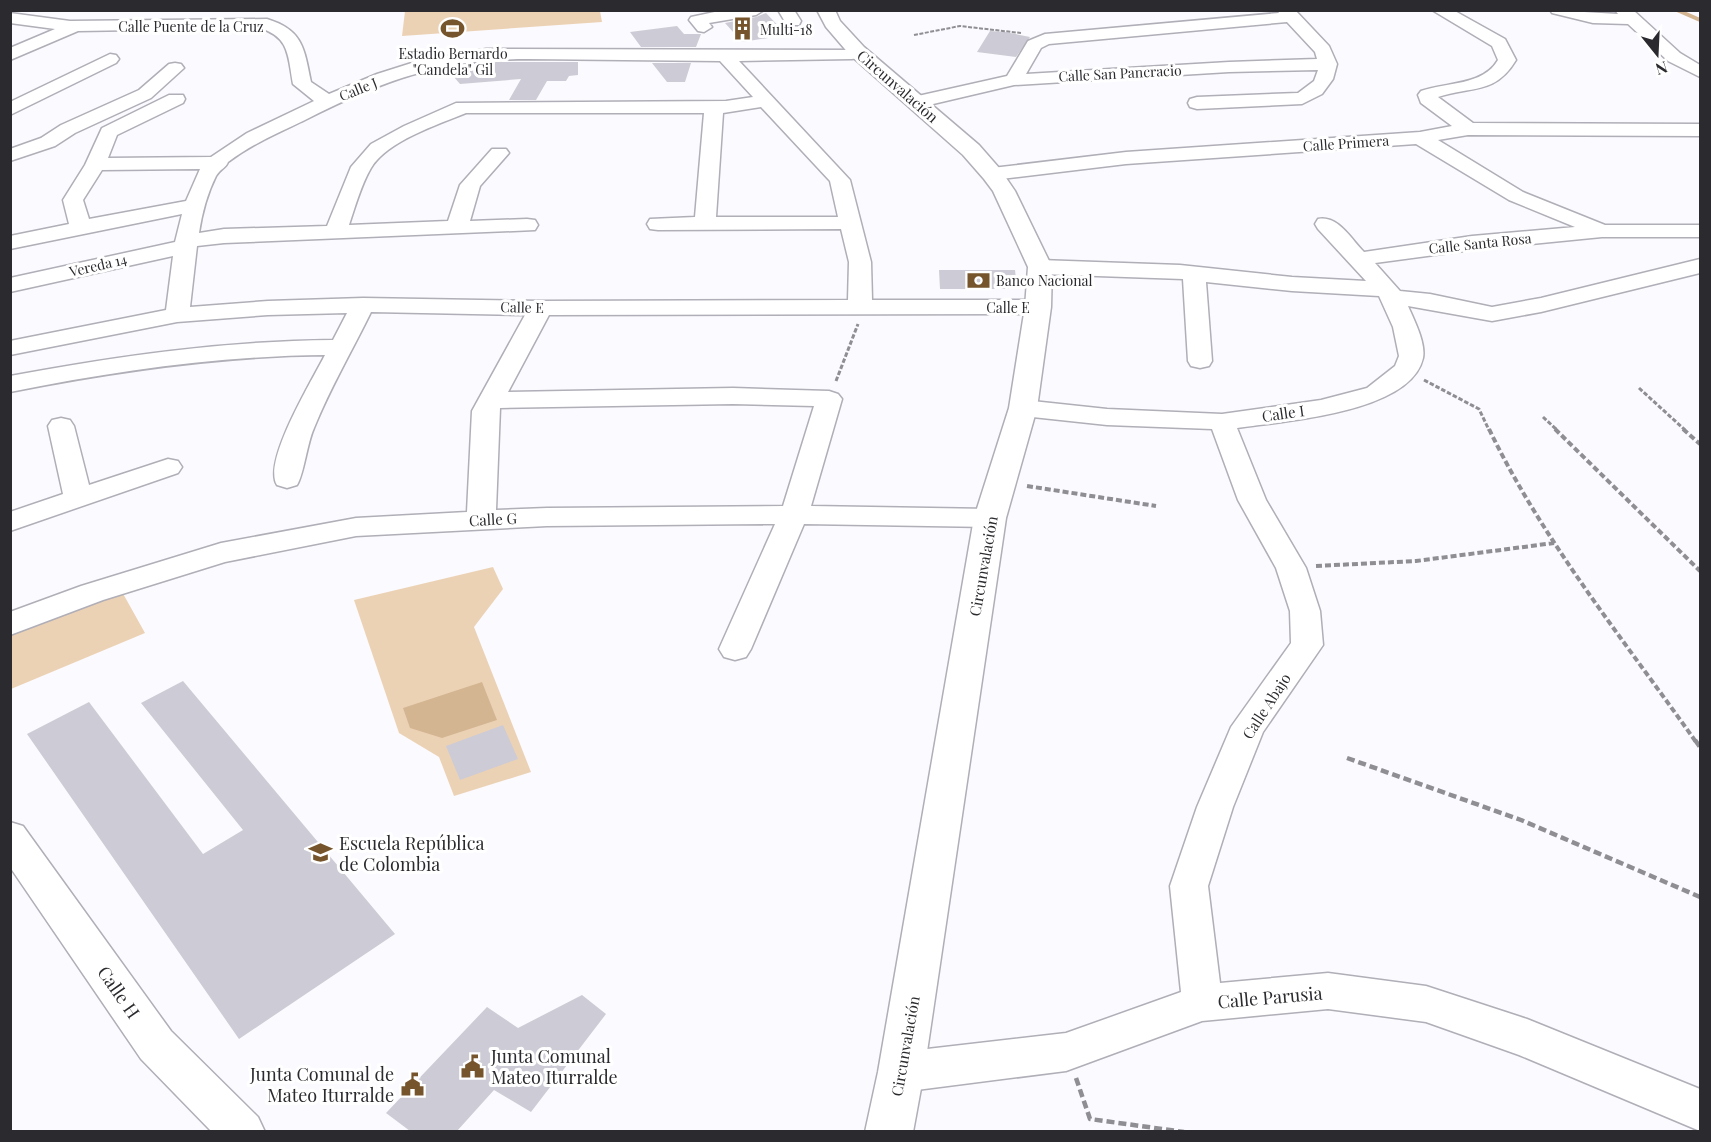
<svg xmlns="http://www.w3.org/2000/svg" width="1711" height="1142" viewBox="0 0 1711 1142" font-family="'Playfair Display',serif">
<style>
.green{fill:#ecd2b5}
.water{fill:#d4b591}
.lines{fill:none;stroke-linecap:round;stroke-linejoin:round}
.stream{stroke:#d4b591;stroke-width:4}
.building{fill:#cdcbd5}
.minor-casing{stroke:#b0aeb7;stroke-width:3}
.major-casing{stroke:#b0aeb7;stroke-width:3}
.path-far3{stroke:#8f8e92;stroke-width:2;stroke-dasharray:4 1.5;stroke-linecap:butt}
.path-far2{stroke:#8f8e92;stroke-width:3;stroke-dasharray:4.5 2;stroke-linecap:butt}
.path-far1{stroke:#8f8e92;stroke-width:4;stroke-dasharray:6 3;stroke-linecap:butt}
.path{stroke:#8f8e92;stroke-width:4.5;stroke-dasharray:8 4;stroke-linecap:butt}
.minor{fill:#fff;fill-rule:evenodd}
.major{fill:#fff;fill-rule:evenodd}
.labels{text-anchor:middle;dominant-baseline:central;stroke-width:6;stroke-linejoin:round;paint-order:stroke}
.far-street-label{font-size:14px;fill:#2b2a2e;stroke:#fff}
.far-poi-label{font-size:14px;fill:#2b2a2e;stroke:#fff;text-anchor:start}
.street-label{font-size:15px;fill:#2b2a2e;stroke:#fff}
.near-poi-label{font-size:18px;fill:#2b2a2e;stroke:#fff;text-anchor:start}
.near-street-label{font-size:18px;fill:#2b2a2e;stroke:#fff}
</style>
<rect width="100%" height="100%" fill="#fbfafe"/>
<path class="green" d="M405,11H600L602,22L402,36Z
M493,567L503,589L474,627L531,772L454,796L439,757L399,733L354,600Z
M121,590L145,633L11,689V633Z"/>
<path class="water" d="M482,682L497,720L442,738L410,728L403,708Z"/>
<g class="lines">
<path class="stream" d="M1677,10L1700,20"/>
</g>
<path class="building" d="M766,13L787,35L742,42L725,23L756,17Z
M677,26L684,34H701L696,47H641L630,32Z
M990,31L1005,32L1030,37L1016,57L977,52Z
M496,62H578V75L569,76L566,81H547L536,100H509L521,79L460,84L447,69Z
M652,63H691L685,82H667Z
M939,270H1015L1017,289H940Z
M183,681L395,934L239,1039L27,734L89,702L203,854L243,830L141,703Z
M503,725L518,759L460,780L446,746Z
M582,995L606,1014L531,1112L494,1090L457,1131H410L386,1113L487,1007L518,1028Z"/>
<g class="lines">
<defs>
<path id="minor" d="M724,10H764L756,15L709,23L712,27L704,32L698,31L689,20L691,17Z
M778,10H794L801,21L799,25H787Z
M1277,10H1295L1329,46L1337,64L1333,79L1322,94L1302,104L1197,109L1190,107L1188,103L1190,99L1197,97L1298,93L1314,81L1318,70L1229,72L1014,85L916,108L909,106L907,102L909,98L1007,76L1028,41L1045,34L1279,13ZM1287,22L1315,52L1317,59L1229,62L1026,74L1041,48L1049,44Z
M1432,10H1453L1505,39L1516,60C1495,95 1471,86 1438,97L1473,123L1700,124V136L1468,135L1438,140L1523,192L1605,225H1700V237H1602L1472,250L1375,263L1400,291L1430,294L1492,307L1541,298L1700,259V273L1541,312L1492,321L1408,306C1414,320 1426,343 1423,358C1411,413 1283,421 1237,428L1266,500L1306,568L1320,611L1323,645L1263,732L1233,807L1208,886L1220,983L1328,973L1426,986L1527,1019L1700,1089V1131L1519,1055L1426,1022L1328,1009L1202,1021L1066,1071L901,1092L886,1086L880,1072L886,1058L901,1052L1066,1033L1181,992L1170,886L1197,807L1231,727L1291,643L1290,611L1276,568L1238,500L1212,429L1107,425L1023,416L1014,414L1010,408L1014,402L1023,400L1107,409L1222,414L1321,400L1367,388L1395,366L1399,356L1393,327L1379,296L1292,291L1206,282L1212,361L1209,366L1200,368L1191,366L1188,361L1183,279L1040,274L1032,272L1029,267L1032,262L1040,260L1180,265L1292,277L1366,281L1318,229L1315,224L1318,219C1338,215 1351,239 1364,252L1472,236L1575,227L1509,200L1416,144L1126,164L992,180L985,178L982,174L985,170L992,168L1126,152L1420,132L1452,126L1421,103L1418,95L1421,91C1446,82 1483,86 1498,60L1492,46Z
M1550,10L1618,14L1615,10H1633L1680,53L1700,65V77L1668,61L1628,24L1593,23L1552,13Z
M10,13L70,21L267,19C303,30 304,48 311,82L329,94L377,74L418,61L486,49L858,50L861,54L858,58L852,59L739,61L850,180L871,262L872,300H1038L1046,302L1050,307L1046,312L1038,314L549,315L508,392L733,388L829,391L838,394L842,399L811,506L990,509L1000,512L1004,518L1000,524L990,527L804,524L751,649L746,657L735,660L724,657L719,649L775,524L547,526L356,536L225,562L103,600L10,635V612L81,586L221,543L356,518L467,512L472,411L525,315L371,312C352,351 330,388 314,428C307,443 304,474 297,485L287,488L277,485C262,462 313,379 325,355C219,356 115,371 10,392V376C117,356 224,341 333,340L347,313L268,315L177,322L10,355V341L166,310L173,256L10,292V278L175,242L182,214L10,249V236L69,224L63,200L85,165L102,128L169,95H183L185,99L183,103L117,135L108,158L211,157L247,133L314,101L293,84C288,57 290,37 260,28L78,31L10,60V48L55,29L10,23ZM528,59L720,61L753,97L726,101L456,103L404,126L371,144L351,167L327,226L224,229L199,233C202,213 207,194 216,176C220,169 226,168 228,162C252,144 278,133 305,120C382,81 440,59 528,59ZM761,107L830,181L838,217H716L723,113ZM466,113H704L695,217L650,219L647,224L650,229L658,230L841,229L849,262L848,300L541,301L363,298L268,301L190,307L197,246L224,243L535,230L538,225L535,220L527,219L470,221L480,186L509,153L506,149H492L460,185L448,221L349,225C355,207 361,185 371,168C387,141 437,125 466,113ZM200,169L186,201L89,219L83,200L102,170ZM733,404L814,406L783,506L547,508L496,510L500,408Z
M110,54L116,55L119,59L116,63L10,115V102Z
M175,63L181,64L184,68L151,98L75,133L55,146L10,161V149L41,138L61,125L139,90L169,64Z
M61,418L70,420L74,426L89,485L168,459L178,461L182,467L178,473L10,531V512L63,494L48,426L52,420Z
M10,822L23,826L171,1031L258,1117L265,1132H212L141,1059L10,867Z"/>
<path id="major" d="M817,10H835L840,21L864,47L979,145L1000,169L1015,191L1052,267L1051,307L1037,408L1006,518L924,1072L913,1132H865L878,1072L974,518L1009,408L1025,307L1028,267L993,191L984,179L963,155L850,55L826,27Z"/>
</defs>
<use href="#minor" class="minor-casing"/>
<use href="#major" class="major-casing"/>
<path class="path-far3" d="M914,35L960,26L1021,33"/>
<path class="path-far2" d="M1424,380L1479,409L1489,430
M836,381L858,324
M1639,388L1685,430
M1543,417L1557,430"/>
<path class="path-far1" d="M1489,429C1543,541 1624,640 1696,742
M1555,429L1700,571
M1683,429L1700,444
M1027,486L1156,506
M1316,566L1416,561L1554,543"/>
<path class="path" d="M1695,740L1700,747
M1347,758L1521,820L1700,897
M1076,1078L1090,1119L1184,1132"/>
<use href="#minor" class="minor"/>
<use href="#major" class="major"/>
</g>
<defs>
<symbol id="stadium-bare" viewBox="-9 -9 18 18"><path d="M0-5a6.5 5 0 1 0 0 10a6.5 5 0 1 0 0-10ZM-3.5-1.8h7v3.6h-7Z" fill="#76552c" stroke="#fff" stroke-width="2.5" paint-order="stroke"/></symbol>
<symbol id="building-bare" viewBox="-9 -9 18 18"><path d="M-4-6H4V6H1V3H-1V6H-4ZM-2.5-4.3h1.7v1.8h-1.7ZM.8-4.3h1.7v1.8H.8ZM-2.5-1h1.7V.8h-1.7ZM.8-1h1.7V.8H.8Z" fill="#76552c" stroke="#fff" stroke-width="2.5" paint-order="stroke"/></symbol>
<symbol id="bank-bare" viewBox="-9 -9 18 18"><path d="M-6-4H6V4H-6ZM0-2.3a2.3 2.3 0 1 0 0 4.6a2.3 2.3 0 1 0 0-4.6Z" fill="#76552c" stroke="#fff" stroke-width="2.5" paint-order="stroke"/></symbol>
<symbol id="school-bare" viewBox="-9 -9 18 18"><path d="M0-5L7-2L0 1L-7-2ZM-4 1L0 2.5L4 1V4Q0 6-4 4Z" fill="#76552c" stroke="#fff" stroke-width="2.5" paint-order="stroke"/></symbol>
<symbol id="civic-bare" viewBox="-9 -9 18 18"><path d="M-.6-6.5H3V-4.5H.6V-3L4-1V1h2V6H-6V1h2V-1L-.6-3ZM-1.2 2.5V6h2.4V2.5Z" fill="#76552c" stroke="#fff" stroke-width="2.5" paint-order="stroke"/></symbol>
</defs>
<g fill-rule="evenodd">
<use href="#stadium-bare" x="436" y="12" width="33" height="33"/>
<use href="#building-bare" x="726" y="12" width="33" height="33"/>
<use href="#bank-bare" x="962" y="264" width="33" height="33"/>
<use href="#school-bare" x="304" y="836" width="33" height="33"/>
<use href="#civic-bare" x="456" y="1050" width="33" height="33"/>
<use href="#civic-bare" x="396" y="1068" width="33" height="33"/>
</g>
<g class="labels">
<g class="far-street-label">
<text x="191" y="26">Calle Puente de la Cruz</text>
<text transform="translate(1120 73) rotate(-3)">Calle San Pancracio</text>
<text transform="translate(358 89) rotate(-22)">Calle J</text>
<text transform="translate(1346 143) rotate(-4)">Calle Primera</text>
<text transform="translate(1480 243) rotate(-6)">Calle Santa Rosa</text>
<text transform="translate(98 265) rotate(-13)">Vereda 14</text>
<text transform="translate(522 307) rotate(1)">Calle E</text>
<text x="1008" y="307">Calle E</text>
</g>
<g class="far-poi-label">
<text x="760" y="29">Multi-18</text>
<text x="453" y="53" text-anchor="middle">Estadio Bernardo<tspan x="453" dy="16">"Candela" Gil</tspan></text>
<text x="996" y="280">Banco Nacional</text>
</g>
<g class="street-label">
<text transform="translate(898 86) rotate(41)">Circunvalación</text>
<text transform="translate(1283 413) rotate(-8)">Calle I</text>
<text transform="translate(493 519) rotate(-3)">Calle G</text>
<text transform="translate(983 566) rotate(-80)">Circunvalación</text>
<text transform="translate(1266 706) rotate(-57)">Calle Abajo</text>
<text transform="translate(905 1046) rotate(-80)">Circunvalación</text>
</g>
<g class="near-poi-label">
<text x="339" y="843">Escuela República<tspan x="339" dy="21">de Colombia</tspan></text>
<text x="491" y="1056">Junta Comunal<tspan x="491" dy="21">Mateo Iturralde</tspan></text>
<text x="394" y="1074" text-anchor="end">Junta Comunal de<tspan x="394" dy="21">Mateo Iturralde</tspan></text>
</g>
<g class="near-street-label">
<text transform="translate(119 992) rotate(55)">Calle H</text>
<text transform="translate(1270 997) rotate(-5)">Calle Parusia</text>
</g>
</g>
<rect width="1711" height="1142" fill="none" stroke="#2b2a2e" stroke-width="24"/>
<g transform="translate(1657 54) rotate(162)" stroke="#ffffff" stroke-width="4.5" paint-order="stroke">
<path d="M0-4.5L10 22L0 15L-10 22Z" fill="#2b2a2e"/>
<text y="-9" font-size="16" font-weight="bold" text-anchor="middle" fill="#2b2a2e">N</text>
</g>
</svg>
